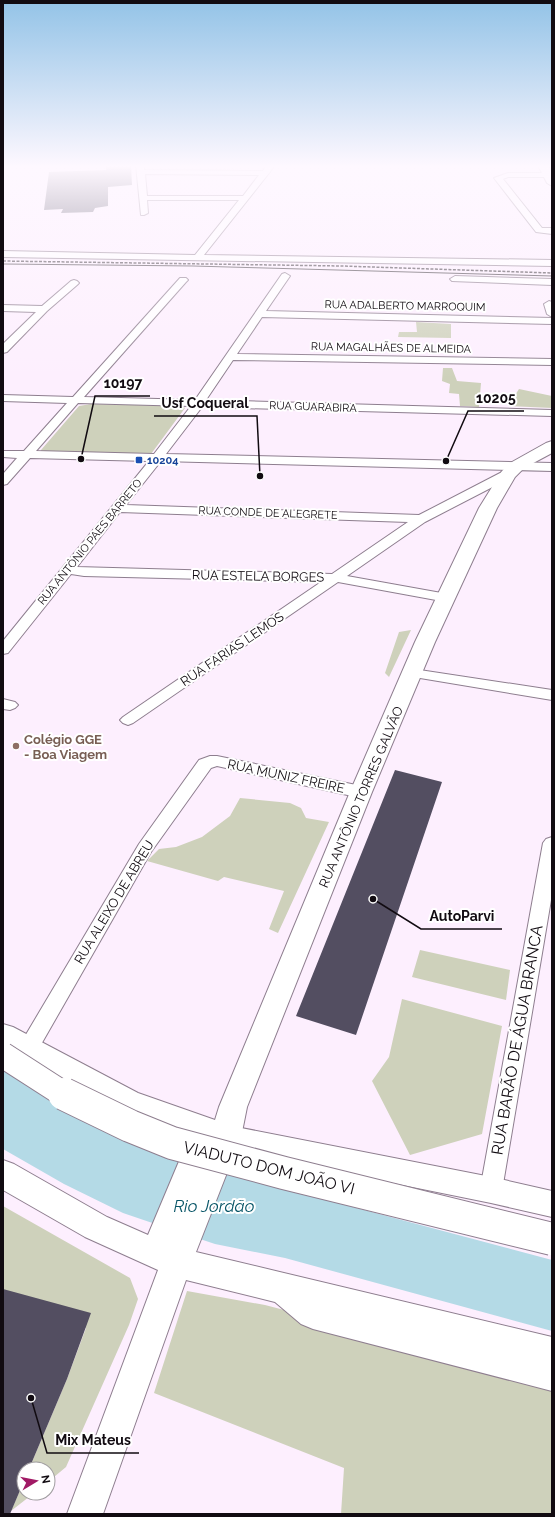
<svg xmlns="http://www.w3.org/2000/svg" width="555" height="1517" viewBox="0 0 555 1517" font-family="Raleway,sans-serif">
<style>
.green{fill:#ced1bb}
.water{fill:#b4dae6}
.building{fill:#534e61}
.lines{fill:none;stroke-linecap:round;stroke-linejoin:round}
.minor-casing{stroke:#8e7e8f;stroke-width:2}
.tertiary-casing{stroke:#8e7e8f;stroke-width:2}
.secondary-casing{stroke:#8e7e8f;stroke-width:2}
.minor{fill:#fff;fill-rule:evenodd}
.tertiary{fill:#fff;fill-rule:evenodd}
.secondary{fill:#fff;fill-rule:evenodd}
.tram{stroke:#403940;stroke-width:1}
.rail{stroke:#403940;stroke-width:1.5;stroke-dasharray:3 1.5;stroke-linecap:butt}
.secondary-bridge-far1-casing{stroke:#8e7e8f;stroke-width:27;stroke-linecap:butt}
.secondary-bridge-casing{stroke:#8e7e8f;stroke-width:34;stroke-linecap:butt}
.secondary-bridge-far1{stroke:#fff;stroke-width:25}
.secondary-bridge{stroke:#fff;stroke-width:32}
.transit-dot{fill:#1a4fb4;stroke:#fff;stroke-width:1.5}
.education-dot{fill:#8d6e63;stroke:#fff;stroke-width:1.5}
.labels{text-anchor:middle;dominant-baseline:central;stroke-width:4;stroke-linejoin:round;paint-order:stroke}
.far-street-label{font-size:11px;fill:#110b11;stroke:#fff}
.far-transit-label{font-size:11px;font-weight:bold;fill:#164399;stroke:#fff;text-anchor:start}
.street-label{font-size:13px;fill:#110b11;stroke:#fff}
.education-label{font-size:13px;font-weight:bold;fill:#785e54;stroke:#fff;text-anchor:start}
.near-street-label{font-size:16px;fill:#110b11;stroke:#fff}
.near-water-label{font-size:17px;font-style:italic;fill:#075567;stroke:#fff}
.leader{fill:none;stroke:#110b11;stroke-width:1.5}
.callout-dot{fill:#110b11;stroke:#fff;stroke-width:1.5}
.callout-label{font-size:14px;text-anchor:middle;font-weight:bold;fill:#110b11;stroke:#fff;stroke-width:4;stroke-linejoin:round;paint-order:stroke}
</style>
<rect width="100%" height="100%" fill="#fdeffe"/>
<path class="green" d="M416,322L451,324V338L398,337L399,332H417Z
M443,368H452L457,381L481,383L479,407L460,406L459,394L449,393L450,384L442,381Z
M519,389L552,396V408L508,406Z
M91,404L182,406L185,408L151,454L41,452V450L79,406Z
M411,630L389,677L385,673L399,632Z
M240,798L290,803L301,808L306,818L329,822L278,933L269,929L284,891L224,877L218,881L147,861L159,849L176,847L202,837L230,816Z
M420,950L510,970L506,1000L412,977Z
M402,999L502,1026L482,1134L410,1155L372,1081L389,1057Z
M3,1206L130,1278L138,1299L129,1325L66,1467L48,1482V1469H29L67,1379L86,1328L3,1298Z
M187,1291L265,1305L552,1380V1514H341L344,1468L154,1393Z
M24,1481V1493H34L11,1511Z"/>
<path class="water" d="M3,1070L74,1113L240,1177L552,1260V1331L285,1258L215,1244L173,1230L123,1213L64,1184L3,1149Z"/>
<path class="building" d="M106,165H131L132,185L108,187V206L95,208L93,212L61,213L63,209L44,210L49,172L106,170Z
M395,770L442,782L356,1035L296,1016Z
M3,1289L91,1313L67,1379L29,1469H24V1481L10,1514H3Z"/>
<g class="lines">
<defs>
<path id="minor" d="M136,165H144V170L263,171L266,166H272L273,168L204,255L552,260V266L3,257V251L195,255L239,200H147L148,213L144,215H141ZM145,174L259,175L243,196H147Z
M508,173H552V177H508L503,179L542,228H552V234L536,232L494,178Z
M285,273L290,276L266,311L552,318V324L262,317L237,354L552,359V365L233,360L206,400L552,410V416L202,407L166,454L552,463V471L161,461L126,505L419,515L504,471H512L514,474L512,477L425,522L347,576L447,594L452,595L454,598L452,601L447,602L338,582L133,723L128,725L123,723L120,720L123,717L321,582L84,576L71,574L8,653L3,654V641L149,461L30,458L7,484L3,485V474L17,458L3,457V451H24L67,403L3,401V395L73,397L180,278H186L188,280L186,282L84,397L195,400L282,274ZM78,403L191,406L154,454L36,451ZM120,512L408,522L332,574L77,567Z
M455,276L552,279V285L452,281L450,279Z
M74,280L77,281L79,283L77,285L47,311L7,352L3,353V344L36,312L3,311V305L42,306L71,281Z
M549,301L552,302V317L547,314L544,304Z
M413,669L552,690V700L408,676L406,673L408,670Z
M3,699L15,702L18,705L15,708L10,710L3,709Z
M210,756H217L361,786L367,788L369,792L367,796L361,798L217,766L211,768L151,852L35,1055L28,1057L21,1055L18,1049L21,1043L139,844L199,760Z
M552,837V894L502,1190L499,1197L491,1200L483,1197L480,1190L543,843L546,839Z"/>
<path id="tertiary" d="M226,1125L491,1177L552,1191V1217L491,1203L226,1149L217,1145L213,1137L217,1129Z"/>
<path id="secondary" d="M538,165H548L552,173V186L547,183Z
M552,441V453L524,468L515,477L497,508L435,642L372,792L247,1107L241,1137L196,1252L552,1337V1391L313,1329L301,1324L275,1302L186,1280L103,1514H67L158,1270L85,1237L3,1190V1160L14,1164L107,1217L148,1235L180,1159L191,1137L118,1111L3,1048V1024L13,1027L138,1093L215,1120L219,1107L350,792L415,642L479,508L502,471L512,462L546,443Z"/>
</defs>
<use href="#minor" class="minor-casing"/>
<use href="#tertiary" class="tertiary-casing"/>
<use href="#secondary" class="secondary-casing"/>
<use href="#minor" class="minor"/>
<use href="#tertiary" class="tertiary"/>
<use href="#secondary" class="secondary"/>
<path class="tram" d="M3,264L193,266L552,276"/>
<path class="rail" d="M3,261L342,266L552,273"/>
<defs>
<path id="secondary-bridge-far1" d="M3,1055L65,1095"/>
<path id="secondary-bridge" d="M64,1094L130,1126L172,1143L284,1173L552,1239"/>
</defs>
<use href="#secondary-bridge-far1" class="secondary-bridge-far1-casing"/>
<use href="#secondary-bridge" class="secondary-bridge-casing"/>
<use href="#secondary-bridge-far1" class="secondary-bridge-far1"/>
<use href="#secondary-bridge" class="secondary-bridge"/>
</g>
<linearGradient id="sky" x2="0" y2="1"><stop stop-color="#93c3e7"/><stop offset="0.44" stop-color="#fef8ff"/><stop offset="1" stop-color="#fef8ff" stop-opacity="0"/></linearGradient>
<rect width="555" height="378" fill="url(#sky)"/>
<rect class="transit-dot" x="135" y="456" width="8" height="8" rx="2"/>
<circle class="education-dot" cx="16" cy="746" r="4"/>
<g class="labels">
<g class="far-street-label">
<text transform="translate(405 306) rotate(1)">RUA ADALBERTO MARROQUIM</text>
<text transform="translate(391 348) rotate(1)">RUA MAGALHÃES DE ALMEIDA</text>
<text transform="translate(313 407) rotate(2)">RUA GUARABIRA</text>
<text transform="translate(268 513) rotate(2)">RUA CONDE DE ALEGRETE</text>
<text transform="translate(90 542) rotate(-51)">RUA ANTÔNIO PAES BARRETO</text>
</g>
<g class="far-transit-label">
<text x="147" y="460">10204</text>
</g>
<g class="street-label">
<text transform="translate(258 576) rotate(1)">RUA ESTELA BORGES</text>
<text transform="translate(232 649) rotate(-34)">RUA FARIAS LEMOS</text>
<text transform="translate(286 776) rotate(12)">RUA MUNIZ FREIRE</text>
<text transform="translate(361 797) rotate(-67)">RUA ANTÔNIO TORRES GALVÃO</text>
<text transform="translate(114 902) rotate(-59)">RUA ALEIXO DE ABREU</text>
</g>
<g class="education-label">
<text x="24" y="739">Colégio GGE<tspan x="24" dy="15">- Boa Viagem</tspan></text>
</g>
<g class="near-street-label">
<text transform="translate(517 1040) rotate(-80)">RUA BARÃO DE ÁGUA BRANCA</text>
<text transform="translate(269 1168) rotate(14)">VIADUTO DOM JOÃO VI</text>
</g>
<g class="near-water-label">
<text x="214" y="1206">Rio Jordão</text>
</g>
</g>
<path class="leader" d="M81 459L95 396H150M446 461L468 411H524M260 476L257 416H154M373 899L421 929H502M31 1398L47 1453H139"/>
<g class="callout-dot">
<circle cx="81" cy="459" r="4"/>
<circle cx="446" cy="461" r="4"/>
<circle cx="260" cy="476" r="4"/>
<circle cx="373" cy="899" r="4"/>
<circle cx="31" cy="1398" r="4"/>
</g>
<g class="callout-label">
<text x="123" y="388">10197</text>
<text x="496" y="403">10205</text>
<text x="205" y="408">Usf Coqueral</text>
<text x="462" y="921">AutoParvi</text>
<text x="93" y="1445">Mix Mateus</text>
</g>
<rect width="555" height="1517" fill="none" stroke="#110b11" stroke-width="8"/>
<g transform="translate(36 1481) rotate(80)"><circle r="19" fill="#ffffff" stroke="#a09da0"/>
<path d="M0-3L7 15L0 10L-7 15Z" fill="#a11965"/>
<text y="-6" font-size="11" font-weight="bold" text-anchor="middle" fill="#110b11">N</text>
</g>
</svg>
